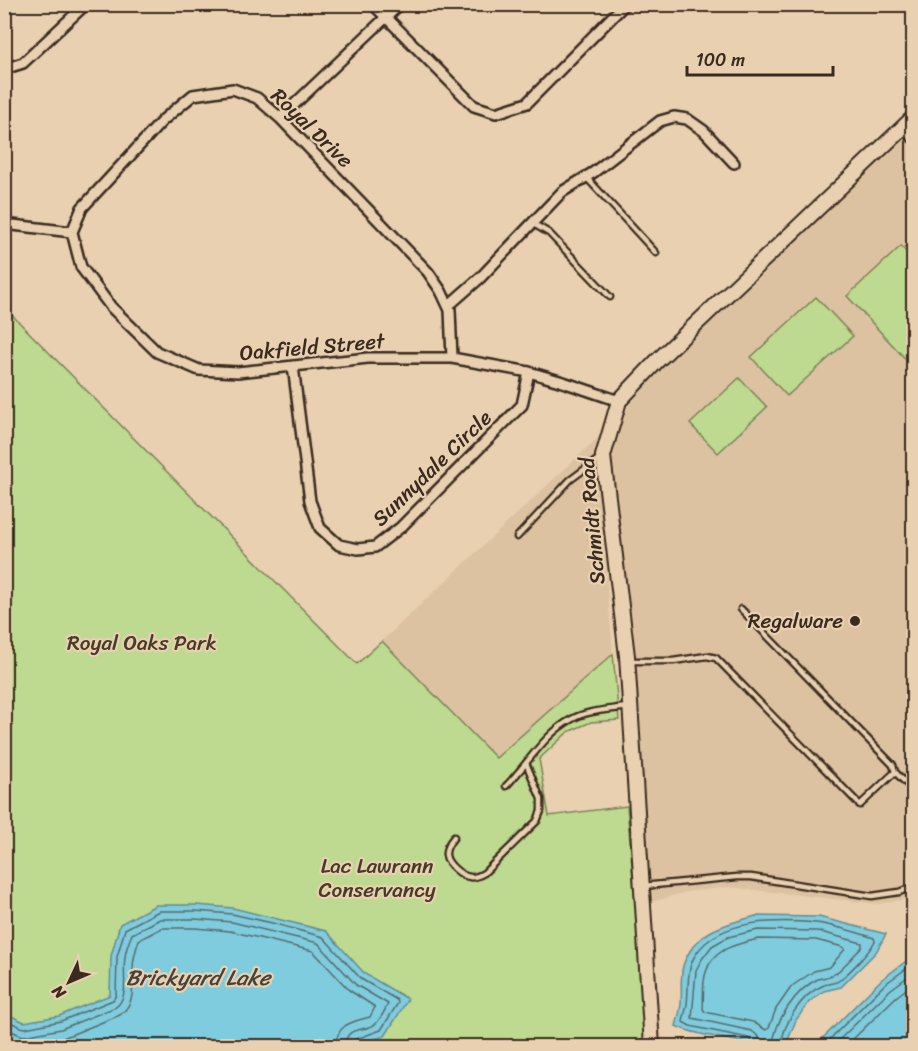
<svg xmlns="http://www.w3.org/2000/svg" width="918" height="1051" viewBox="0 0 918 1051" font-family="Sriracha,sans-serif">
<style>
.built{fill:#dcc2a0}
.green{fill:#bed990;stroke:#7c8257;stroke-width:1.5}
.water{fill:#7fccde;stroke:#648b91;stroke-width:1.5}
.lines{fill:none;stroke-linecap:round;stroke-linejoin:round}
.shore{stroke:#566b6b;stroke-width:1.5}
.lane-casing{stroke:#3b2a1e;stroke-width:9}
.street-casing{stroke:#3b2a1e;stroke-width:14}
.secondary-casing{stroke:#3b2a1e;stroke-width:18}
.lane{stroke:#e8d0b1;stroke-width:4.5}
.street{stroke:#e8d0b1;stroke-width:9}
.secondary{stroke:#e8d0b1;stroke-width:14}
.poi-dot{fill:#3b2a1e;stroke:#e8d0b1;stroke-width:2}
.labels{text-anchor:middle;dominant-baseline:central;stroke-width:4.5;stroke-linejoin:round;paint-order:stroke}
.street-label{font-size:21px;fill:#3b2a1e;stroke:#e8d0b1}
.poi-label{font-size:21px;fill:#3b2a1e;stroke:#e8d0b1;text-anchor:end}
.park-label{font-size:21px;fill:#483c29;stroke:#e8d0b1}
.water-label{font-size:22px;font-style:italic;fill:#45423b;stroke:#e8d0b1}
</style>
<rect width="100%" height="100%" fill="#e8d0b1"/>
<filter id="ink" filterUnits="userSpaceOnUse"><feTurbulence type="fractalNoise" baseFrequency=".0167" numOctaves="2"/><feDisplacementMap in="SourceGraphic" scale="12" xChannelSelector="R" yChannelSelector="G"/><feConvolveMatrix kernelMatrix="1 2 1 2 8 2 1 2 1" color-interpolation-filters="sRGB"/></filter>
<g filter="url(#ink)">
<path class="built" d="M913,130V898L878,904L728,887L686,892L649,903L610,475L611,457L616,436L623,418L629,405L661,369L883,152Z
M606,430L599,471L600,500L613,654L496,758L382,641Z"/>
<path class="green" d="M901,246L913,260V367L847,296Z
M816,297L853,336L787,396L751,357Z
M4,307L357,664L382,641L496,758L613,654L619,720L591,722L568,732L539,759L549,816L627,806L647,1046H5Z
M739,378L767,407L718,453L690,424Z"/>
<path class="water" d="M156,905H196L233,908L326,931L365,974L408,999L385,1036L350,1046H5V1013L24,1022L59,1016L110,995L111,956L120,924Z
M756,916L819,917L886,934L876,952L841,987L824,991L809,1002L796,1020L786,1045C763,1049 753,1044 731,1040C712,1036 693,1034 676,1026C678,1019 680,1011 681,1004C682,992 680,978 683,966C694,931 725,924 756,916Z
M913,956V1046H815L881,980Z"/>
<g class="lines">
<path class="shore" d="M759,939L816,940L843,947L845,949L830,967L814,971L792,986L776,1009L769,1028L766,1030L753,1022L705,1012L703,1009C704,997 702,983 706,972C713,948 738,944 759,939Z
M4,1019L21,1027L25,1028L61,1021L113,1000L116,995L117,957L125,929L159,911H195L232,914L272,923L323,937L361,979L397,1000L398,1003L381,1030L356,1039L353,1042L352,1046
M4,1028L23,1036L61,1029L116,1007C130,996 122,973 125,957C126,949 129,941 132,934L160,919H195L232,922L318,943L356,985L388,1004C385,1010 380,1021 374,1025C361,1032 346,1026 345,1046
M4,1038L16,1043L25,1045L63,1038L120,1015C139,1001 130,979 134,959C135,953 137,946 139,940L162,928H195L230,931L313,951L349,990L375,1007L370,1017C352,1022 336,1024 336,1046
M753,1046L752,1041L748,1038L690,1026L683,1022C684,1016 686,1010 687,1004C689,987 686,969 696,954C720,918 777,920 816,923C831,925 859,933 874,938L875,941C869,953 851,971 840,980C835,984 828,983 822,986C801,995 783,1024 781,1046
M761,1046L759,1037L752,1031L692,1018L696,970L702,959L712,946L728,937L758,930L817,931L862,943V947C854,955 845,966 836,973C831,977 824,977 818,979C796,989 774,1022 773,1046
M823,1046L885,984L914,963
M833,1046L890,990L914,972
M846,1046L896,997L914,983"/>
<defs>
<path id="lane" d="M903,131L914,142
M586,177L656,253
M532,223L549,233L610,297
M517,537L570,480L601,457
M741,609L893,765L895,772L914,791
M628,661H673L707,656L716,658L860,805L895,772
M506,786C528,764 544,734 572,719C588,710 609,710 627,707
M454,837C450,842 445,848 446,855C447,864 461,876 470,877C475,878 480,875 484,873L537,821L541,811V799L526,763
M643,886L737,877H751L872,896L899,892L914,887"/>
<path id="street" d="M373,4L474,106L496,113L527,103L625,4
M4,69L23,63L86,4
M280,118L400,4
M4,224L72,232
M72,232L81,267L111,307L157,352L199,370L238,372L368,358H452L529,372L563,382L619,401
M72,232L82,208L163,120L193,95L233,89L257,98L280,118L428,272L441,291L450,310L452,358
M448,306L481,277L562,192L594,172L660,121L674,117L687,119L704,131L734,163
M293,366L310,501L320,528L339,545L358,549L375,547L401,527L522,405L529,372"/>
<path id="secondary" d="M652,1046L627,656L603,456L619,401L657,361L914,117"/>
</defs>
<use href="#lane" class="lane-casing"/>
<use href="#street" class="street-casing"/>
<use href="#secondary" class="secondary-casing"/>
<use href="#lane" class="lane"/>
<use href="#street" class="street"/>
<use href="#secondary" class="secondary"/>
</g>
</g>
<circle class="poi-dot" cx="855" cy="621" r="6"/>
<g class="labels">
<g class="street-label">
<text transform="translate(312 128) rotate(44)">Royal Drive</text>
<text transform="translate(312 347) rotate(-5)">Oakfield Street</text>
<text transform="translate(432 468) rotate(-44)">Sunnydale Circle</text>
<text transform="translate(592 521) rotate(-95)">Schmidt Road</text>
</g>
<g class="poi-label">
<text x="843" y="621">Regalware</text>
</g>
<g class="park-label">
<text x="142" y="643">Royal Oaks Park</text>
<text x="377" y="866">Lac Lawrann<tspan x="377" dy="24">Conservancy</tspan></text>
</g>
<g class="water-label">
<text x="198" y="977">Brickyard Lake</text>
</g>
</g>
<rect width="918" height="1051" fill="none" stroke="#e8d0b1" stroke-width="24"/>
<rect x="12" y="12" width="894" height="1027" fill="none" stroke="#3b2a1e" stroke-width="2" filter="url(#ink)"/>
<g transform="translate(69 982) rotate(226)" stroke="#e8d0b1" stroke-width="4.5" paint-order="stroke">
<path d="M0-4.5L10 22L0 15L-10 22Z" fill="#3b2a1e"/>
<text y="-9" font-size="16" font-weight="bold" text-anchor="middle" fill="#3b2a1e">N</text>
</g>
<path d="M687 66v9h146v-9" fill="none" stroke="#3b2a1e" stroke-width="3"/>
<text x="696" y="66" font-size="18" fill="#3b2a1e" stroke="#e8d0b1" stroke-width="4.5" paint-order="stroke">100 m</text>
</svg>
